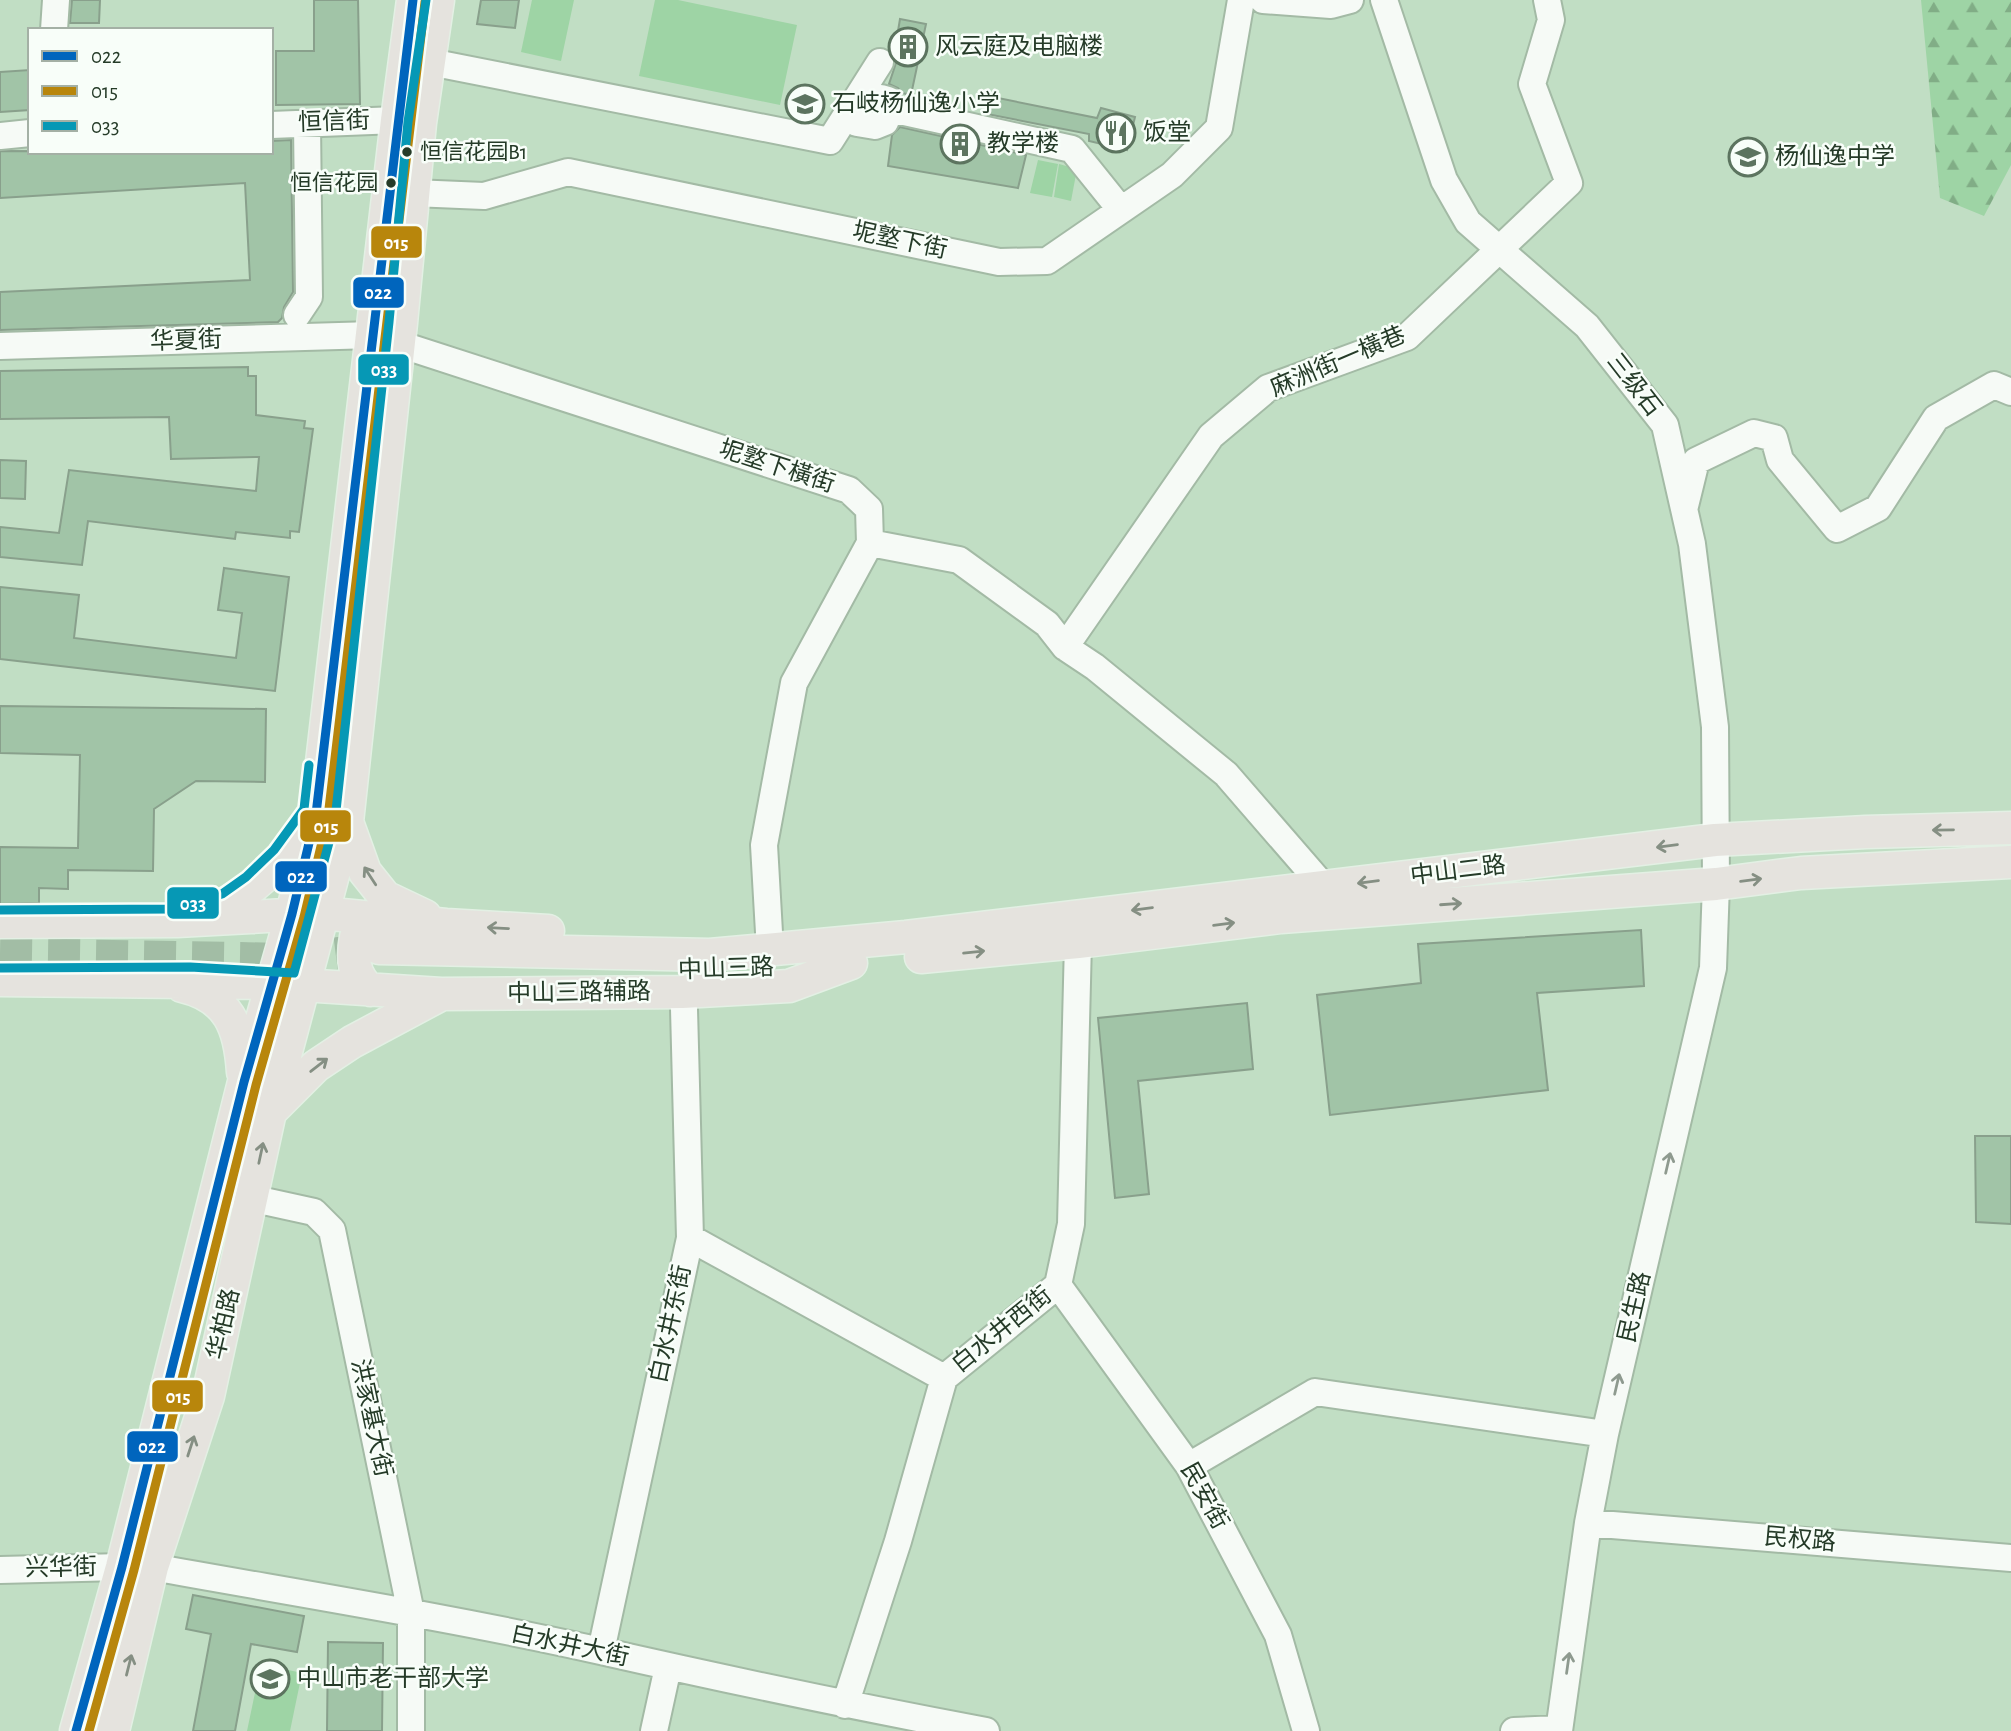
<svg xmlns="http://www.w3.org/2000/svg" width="2011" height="1731" viewBox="0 0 2011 1731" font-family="'Alegreya Sans','Noto Sans SC',sans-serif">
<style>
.forest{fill:url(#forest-firs)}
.park{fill:#9ed4a5}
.building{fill:#a1c4a7;stroke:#89a08c;stroke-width:2}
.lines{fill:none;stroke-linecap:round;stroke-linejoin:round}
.major-tunnel{stroke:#a2bda5;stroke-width:32;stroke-dasharray:32 16;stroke-linecap:butt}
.minor-casing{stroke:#a3baa5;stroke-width:30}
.major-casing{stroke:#e3f0e4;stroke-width:35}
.minor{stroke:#f6faf6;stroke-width:26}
.major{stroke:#e5e3de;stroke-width:32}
.bus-1-casing{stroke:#f8fef9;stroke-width:14}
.bus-2-casing{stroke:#f8fef9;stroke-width:14}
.bus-3-casing{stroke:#f8fef9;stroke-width:14}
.bus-1{stroke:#0065bd;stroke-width:9}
.bus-2{stroke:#b8860c;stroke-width:9}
.bus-3{stroke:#0698b5;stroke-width:9}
.oneway{stroke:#858f83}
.oneway2{stroke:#8e9a8f}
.bus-dot{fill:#253b28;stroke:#f8fef9;stroke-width:2.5}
.labels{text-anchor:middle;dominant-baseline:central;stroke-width:5;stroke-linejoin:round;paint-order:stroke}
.bus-label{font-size:22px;fill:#253b28;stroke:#f8fef9;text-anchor:start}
.poi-label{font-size:24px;fill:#253b28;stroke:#f8fef9;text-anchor:start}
.street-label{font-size:24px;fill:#253b28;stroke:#f8fef9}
.line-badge{stroke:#f8fef9;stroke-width:2.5}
.badge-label{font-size:19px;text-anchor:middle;font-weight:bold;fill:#fff}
</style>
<defs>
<pattern id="forest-firs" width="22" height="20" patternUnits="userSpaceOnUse" patternTransform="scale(1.75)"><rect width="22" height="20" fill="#9ed4a5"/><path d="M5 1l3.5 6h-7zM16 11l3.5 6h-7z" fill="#81ad86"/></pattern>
</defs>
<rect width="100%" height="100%" fill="#c1dec4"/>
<path class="forest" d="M1921,0H2011V165L1984,216L1940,198Z"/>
<path class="park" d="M532,0H574L561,61L521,52Z
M655,0H678L797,25L780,105L639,76Z
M1038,160L1058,164L1052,197L1030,193Z
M1059,164L1077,169L1071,201L1054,197Z
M261,1664L302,1673L290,1731H247Z"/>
<path class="building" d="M72,0H100L99,23H70Z
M314,0H358L360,104L276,105V51H314Z
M481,0H519L515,28L477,24Z
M900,19L926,24L911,95L902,93L898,88L889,84L896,63L894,55Z
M30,70V110L0,112V72Z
M988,96L1097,118L1101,108L1135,117L1127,150L1089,141V134L987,114Z
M900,127L1026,155L1018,188L888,166L892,135Z
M291,140L293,292L284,307L282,318L278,322L0,330V292L250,280L245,183L0,198V151L271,152V141Z
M248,367V376H256V415L305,421L304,428L313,429L299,532L290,531V538L236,532L235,539L88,521L82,565L0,557V527L59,533L69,470L256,491L259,457L171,459L169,417L0,419V371Z
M0,460L26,461L25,499L0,498Z
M224,568L289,577L275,691L0,659V587L79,595L74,638L236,658L242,613L218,610Z
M0,706L266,709L265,782L196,781L154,809L153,871L68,870V889L39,888V903L0,904V847L78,848L80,755L0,753Z
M1641,930L1644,986L1537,993L1548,1090L1330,1115L1317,995L1421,983L1418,944Z
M1247,1003L1253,1069L1138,1081L1149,1194L1115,1198L1098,1018Z
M1975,1136H2011V1224L1976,1222Z
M193,1595L304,1616L297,1652L251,1644L235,1731H193L211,1634L186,1629Z
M328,1642L383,1643L382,1731H327Z"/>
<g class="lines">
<path class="major-tunnel" d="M0,954L292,959L379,948"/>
<defs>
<path id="minor" d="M1263,0L1331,5L1350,0
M1384,0L1444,180L1468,222L1587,326L1665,425L1692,544L1715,727L1716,884L1713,968L1605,1434L1588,1523L1559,1731
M54,30L56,0
M430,62L830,141L880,62
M852,106L857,123L875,126L885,122L891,109L888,100L881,98
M891,109L1072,149L1121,210
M271,125L397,120
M0,136L30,133
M413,193L484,196L568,172L999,262L1047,261L1172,175L1219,128L1241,0
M297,315L309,297L307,123
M399,344L849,490L869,509L870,543L794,683L764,845L770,950
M0,346L373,335
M1685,506L1696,461L1754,433L1774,438L1780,460L1837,529L1878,508L1936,418L1994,385L2011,392
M870,543L959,560L1047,624L1065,647L1095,667L1226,774L1324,887
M1065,647L1211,436L1268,388L1407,337L1569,183L1532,84L1551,20L1547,0
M218,1191L314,1212L332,1230L411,1613V1731
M690,1238L944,1378
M1058,1285L1189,1466L1278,1635L1306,1731
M1189,1466L1315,1392L1605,1434
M1588,1523L2011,1558
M152,1567C302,1594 453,1618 601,1651C729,1680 857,1707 986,1731
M0,1570L122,1567
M601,1651L690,1238L684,1009L682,992
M845,1705L898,1541L944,1378L1058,1285L1071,1224L1078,942
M654,1731L668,1667
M1514,1731L1558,1729"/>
<path id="major" d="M347,822L365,872L385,897L425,916
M204,912C253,897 279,863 309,824
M0,922L177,921L321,913L446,925L548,931
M379,948L710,955L906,937L1715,840L1866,832L2011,828
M921,957L1078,942L1281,917L1716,884L1801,873L2011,862
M0,980L272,983L441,994L682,992L789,986L851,963
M182,986C229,997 240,1027 243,1072
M370,990C353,975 352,959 356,937L370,927L392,921
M271,1111L316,1066L352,1042L440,995
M76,1731L122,1567L244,1082L292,914L316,814L397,120L413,0
M113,1731L152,1567L208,1396L270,1112L347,822L401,323L420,123L438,0"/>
</defs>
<use href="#minor" class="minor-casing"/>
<use href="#major" class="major-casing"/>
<use href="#minor" class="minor"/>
<use href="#major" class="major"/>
<defs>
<path id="bus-1" d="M76,1731L122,1567L244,1082L292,914L316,814L413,0"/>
<path id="bus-2" d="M89,1731L134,1570L256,1085L304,917L328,817L425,2"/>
<path id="bus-3" d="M0,910L175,909L222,894L246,877L274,850L304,809L309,765
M0,968L190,967L294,973L335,820L389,322L408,122L426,0"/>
</defs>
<use href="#bus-1" class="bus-1-casing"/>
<use href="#bus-2" class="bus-2-casing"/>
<use href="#bus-3" class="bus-3-casing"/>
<use href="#bus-1" class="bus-1"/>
<use href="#bus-2" class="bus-2"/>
<use href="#bus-3" class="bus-3"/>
</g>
<defs><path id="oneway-shaft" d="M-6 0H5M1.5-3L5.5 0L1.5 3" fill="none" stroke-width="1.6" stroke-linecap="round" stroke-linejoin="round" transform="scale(1.75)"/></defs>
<g class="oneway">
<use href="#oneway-shaft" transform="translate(1943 830) rotate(179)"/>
<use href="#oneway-shaft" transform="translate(1667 846) rotate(173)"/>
<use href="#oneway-shaft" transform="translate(370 876) rotate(-123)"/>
<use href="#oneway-shaft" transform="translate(1751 880) rotate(-7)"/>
<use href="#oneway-shaft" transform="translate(1368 882) rotate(173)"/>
<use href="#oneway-shaft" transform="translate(1451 904) rotate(-4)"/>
<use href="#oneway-shaft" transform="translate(1142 909) rotate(173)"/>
<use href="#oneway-shaft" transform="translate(1224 924) rotate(-7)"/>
<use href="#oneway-shaft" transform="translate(498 928) rotate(-177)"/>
<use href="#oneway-shaft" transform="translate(974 952) rotate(-6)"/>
<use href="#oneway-shaft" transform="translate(319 1065) rotate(-38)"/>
<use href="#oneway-shaft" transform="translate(261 1153) rotate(-78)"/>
<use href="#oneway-shaft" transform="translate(191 1446) rotate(-72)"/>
<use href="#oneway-shaft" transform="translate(129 1665) rotate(-76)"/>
</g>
<g class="oneway2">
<use href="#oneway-shaft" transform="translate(1668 1163) rotate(-77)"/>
<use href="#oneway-shaft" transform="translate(1617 1384) rotate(-77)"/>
<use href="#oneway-shaft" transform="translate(1568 1663) rotate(-82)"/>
</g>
<defs>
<symbol id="building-ring" viewBox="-11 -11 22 22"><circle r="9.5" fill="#f8fef9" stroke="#5c745f" stroke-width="1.5"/><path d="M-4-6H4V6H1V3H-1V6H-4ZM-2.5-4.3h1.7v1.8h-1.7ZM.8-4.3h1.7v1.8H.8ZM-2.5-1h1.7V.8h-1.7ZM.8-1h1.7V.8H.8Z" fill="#5c745f"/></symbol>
<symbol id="school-ring" viewBox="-11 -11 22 22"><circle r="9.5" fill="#f8fef9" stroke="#5c745f" stroke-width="1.5"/><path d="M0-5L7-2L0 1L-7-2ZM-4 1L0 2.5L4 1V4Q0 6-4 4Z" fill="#5c745f"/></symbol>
<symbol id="restaurant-ring" viewBox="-11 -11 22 22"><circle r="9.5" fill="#f8fef9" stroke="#5c745f" stroke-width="1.5"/><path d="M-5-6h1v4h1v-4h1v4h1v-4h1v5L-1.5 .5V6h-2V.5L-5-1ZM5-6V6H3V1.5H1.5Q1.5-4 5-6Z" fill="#5c745f"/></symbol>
<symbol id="university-ring" viewBox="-11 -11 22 22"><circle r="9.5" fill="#f8fef9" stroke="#5c745f" stroke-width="1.5"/><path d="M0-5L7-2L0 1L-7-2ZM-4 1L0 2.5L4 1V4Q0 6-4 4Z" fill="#5c745f"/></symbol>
</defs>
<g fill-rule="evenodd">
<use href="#building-ring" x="886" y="25" width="44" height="44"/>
<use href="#school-ring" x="783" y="82" width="44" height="44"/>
<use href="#restaurant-ring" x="1094" y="111" width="44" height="44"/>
<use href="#building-ring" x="938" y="122" width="44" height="44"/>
<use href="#school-ring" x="1726" y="135" width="44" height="44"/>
<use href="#university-ring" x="248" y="1657" width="44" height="44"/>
</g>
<g class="bus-dot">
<circle cx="407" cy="152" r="6"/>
<circle cx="391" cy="183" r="6"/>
</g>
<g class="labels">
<g class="bus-label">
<text x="420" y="152">恒信花园B1</text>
<text x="378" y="183" text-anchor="end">恒信花园</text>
</g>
<g class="poi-label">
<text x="935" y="47">风云庭及电脑楼</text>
<text x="832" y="104">石岐杨仙逸小学</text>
<text x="1143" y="133">饭堂</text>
<text x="987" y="144">教学楼</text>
<text x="1775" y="157">杨仙逸中学</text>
<text x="297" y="1679">中山市老干部大学</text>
</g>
<g class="street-label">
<text transform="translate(334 122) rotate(-2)">恒信街</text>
<text transform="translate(900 241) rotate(12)">坭墪下街</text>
<text transform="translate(186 341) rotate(-2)">华夏街</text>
<text transform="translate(1338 362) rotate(-23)">麻洲街一橫巷</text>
<text transform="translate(1634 385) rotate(52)">三级石</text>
<text transform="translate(777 467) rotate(18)">坭墪下橫街</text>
<text transform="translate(1458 871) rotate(-7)">中山二路</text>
<text transform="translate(726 969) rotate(-2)">中山三路</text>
<text transform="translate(579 993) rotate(-1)">中山三路辅路</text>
<text transform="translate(1635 1307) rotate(-77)">民生路</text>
<text transform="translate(224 1324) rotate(-77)">华柏路</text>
<text transform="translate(671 1324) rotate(-78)">白水井东街</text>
<text transform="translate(1002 1330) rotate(-39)">白水井西街</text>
<text transform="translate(371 1418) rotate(78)">洪家基大街</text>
<text transform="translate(1204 1496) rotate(61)">民安街</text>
<text transform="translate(1800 1540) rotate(5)">民权路</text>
<text transform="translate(61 1568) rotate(-1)">兴华街</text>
<text transform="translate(570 1646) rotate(12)">白水井大街</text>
</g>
</g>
<g class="line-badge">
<rect x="370" y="225" width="53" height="34" rx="7" fill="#b8860c"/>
<rect x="352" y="276" width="53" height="33" rx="7" fill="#0065bd"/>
<rect x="357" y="353" width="53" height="33" rx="7" fill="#0698b5"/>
<rect x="299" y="809" width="53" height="34" rx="7" fill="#b8860c"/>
<rect x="274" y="860" width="54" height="33" rx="7" fill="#0065bd"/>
<rect x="166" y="886" width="54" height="34" rx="7" fill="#0698b5"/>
<rect x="151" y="1379" width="53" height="34" rx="7" fill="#b8860c"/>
<rect x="126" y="1430" width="53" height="33" rx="7" fill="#0065bd"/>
</g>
<g class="badge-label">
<text x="396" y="249">015</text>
<text x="378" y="299">022</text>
<text x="384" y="376">033</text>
<text x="326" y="833">015</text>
<text x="301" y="883">022</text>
<text x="193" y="910">033</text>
<text x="178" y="1403">015</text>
<text x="152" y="1453">022</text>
</g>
<rect x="28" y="28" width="245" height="126" fill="#f8fef9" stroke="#a4b0a5" stroke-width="2"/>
<rect x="42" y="51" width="35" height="10" fill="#0065bd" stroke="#a4b0a5" stroke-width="2"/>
<text x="91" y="63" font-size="21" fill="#253b28">022</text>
<rect x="42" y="86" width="35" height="10" fill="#b8860c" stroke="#a4b0a5" stroke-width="2"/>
<text x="91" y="98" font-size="21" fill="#253b28">015</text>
<rect x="42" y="121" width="35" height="10" fill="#0698b5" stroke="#a4b0a5" stroke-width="2"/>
<text x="91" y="133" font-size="21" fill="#253b28">033</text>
</svg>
